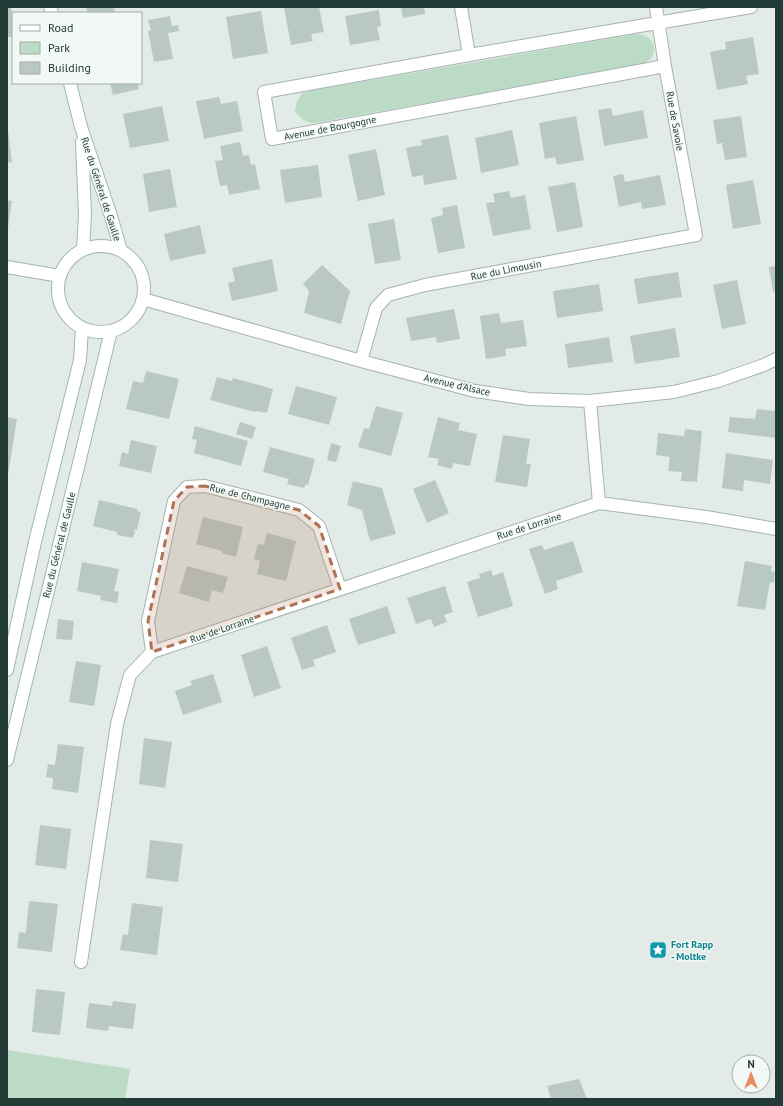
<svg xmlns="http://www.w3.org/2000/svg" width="783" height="1106" viewBox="0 0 783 1106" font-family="'PT Sans',sans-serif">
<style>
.green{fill:#bcdbc6}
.building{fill:#bac8c3}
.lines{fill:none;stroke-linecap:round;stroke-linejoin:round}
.street-casing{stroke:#a5b3ae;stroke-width:14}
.secondary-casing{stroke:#a1b6b0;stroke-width:14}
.street{stroke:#fff;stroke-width:12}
.secondary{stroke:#fff;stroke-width:12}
.marked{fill:#ad7356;fill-opacity:0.2;stroke:#ad7356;stroke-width:3;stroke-dasharray:8 5;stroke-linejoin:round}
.labels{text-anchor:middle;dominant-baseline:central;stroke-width:3;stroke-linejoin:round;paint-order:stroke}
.street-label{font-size:10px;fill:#233b36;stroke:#f2f8f5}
.culture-label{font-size:10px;font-weight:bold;fill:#0d838f;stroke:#f2f8f5;text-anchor:start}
</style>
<rect width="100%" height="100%" fill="#e2ebe7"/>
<path class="green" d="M636,34C656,34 661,57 643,64L315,123C305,123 301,119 295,111L297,101L302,93L309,91Z
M7,1050L130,1069L125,1099H7Z"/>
<path class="building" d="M7,7H11L13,23V37H7Z
M86,7H114L115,13H87Z
M284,7H319L324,32L311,34L313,41L291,45Z
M401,7H424L425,14L403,18Z
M379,10L381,26L377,27L380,40L350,45L345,16Z
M261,11L268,53L233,59L226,17Z
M170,16L172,26L178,25L179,31L168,33L173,59L154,62L148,31L151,30L148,20Z
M753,37L759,74L746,76L748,84L717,90L710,52L726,49L725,42Z
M110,83H138L139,89L113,95Z
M219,97L221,104L237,101L243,131L204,139L196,101Z
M162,106L169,141L130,148L123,114Z
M611,108L613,116L643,110L648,138L604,146L598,110Z
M576,116L584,160L557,165L555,157L545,159L539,123Z
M741,116L747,157L725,160L722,143L717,144L713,120Z
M7,129H8L12,162L7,163Z
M512,130L519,165L481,173L475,138Z
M448,135L457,179L424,185L423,175L412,177L406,148L422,145L421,140Z
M240,142L243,156L249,155L251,165L255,164L260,189L229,195L227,185L220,186L215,161L223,160L220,146Z
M376,149L385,195L358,201L348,155Z
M318,165L322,197L285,203L280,170Z
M170,169L177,207L149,212L143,174Z
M623,174L625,182L660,175L666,205L642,209L641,202L619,207L613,176Z
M753,180L761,224L733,229L726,185Z
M575,182L583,227L557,232L548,187Z
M509,191L511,198L525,195L531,229L493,236L486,203L495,202L493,194Z
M7,200L12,201L8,228H7Z
M457,205L465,248L438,253L431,218L443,215L442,208Z
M394,219L401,260L375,264L368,224Z
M200,225L206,253L170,261L164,234Z
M272,259L278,291L232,301L228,283L235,281L232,268Z
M322,265L350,291L341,324L304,313L309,291L303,284Z
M776,266V291L773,292L769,267Z
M678,272L682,297L638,304L634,279Z
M737,280L746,324L722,329L713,285Z
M599,284L603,311L557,318L553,291Z
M454,309L460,339L437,343L436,337L411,341L406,318Z
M499,313L501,323L523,320L527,346L505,349L506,356L486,359L480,316Z
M675,328L680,357L635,364L630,336Z
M609,337L613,362L568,368L565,344Z
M146,371L179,379L169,419L126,409L133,381L143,383Z
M217,377L232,381L233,378L273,389L267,413L256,411L255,412L210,400Z
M296,386L337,397L329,425L288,414Z
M376,406L403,413L391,456L358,447L364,428L369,429Z
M757,409L776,411V438L728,432L730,417L755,419Z
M7,417L17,419L8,475H7Z
M438,417L460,423L458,430L477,434L470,466L453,463L452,469L437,465L439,459L428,457Z
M240,422L256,427L252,439L236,434Z
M195,426L248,441L241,466L194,453L197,440L192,439Z
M685,429L702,431L697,482L681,481L682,472L668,471L670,457L656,455L658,433L684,436Z
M503,435L530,439L526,464H531L527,487L495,482Z
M131,440L157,446L151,473L119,466L122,452L128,454Z
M331,443L341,446L336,462L327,460Z
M270,447L315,459L308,485L306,484L304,488L287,484L289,479L263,472Z
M726,453L773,460L770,484L744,480L743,491L722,488Z
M435,480L449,513L427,523L413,489Z
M353,481L382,488L396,534L370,541L362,510L347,505Z
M99,500L138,509L137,511L141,512L137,530L133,529L135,531L133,538L117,535V532L93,526Z
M203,517L243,527L236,557L222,553V551L196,544Z
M267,533L296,541L286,581L257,574L260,561L254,559L258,544L264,545Z
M573,541L583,572L556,581L558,589L545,594L529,549L542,545L544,550Z
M745,561L772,566L771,571L775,572L774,583L770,582L765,610L737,606Z
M82,562L119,569L114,591L119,592L117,603L100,600L101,596L77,591Z
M187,566L228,577L223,593L212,590L209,602L179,593Z
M491,570L493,576L503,572L513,606L478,617L467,582L480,578L479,574Z
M445,586L453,612L444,615L447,622L434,627L431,619L416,624L407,598Z
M387,606L396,633L358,645L349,619Z
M58,619L74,621L72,640L56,639Z
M327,625L336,652L313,660L315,666L302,670L291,638Z
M267,646L281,688L254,697L241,655Z
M76,661L101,665L94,706L69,702Z
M213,674L222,702L183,715L175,691L192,685L190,681Z
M144,738L172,742L165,788L139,784Z
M58,744L84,747L78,793L52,789L53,778L46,777L48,764L55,765Z
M40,825L71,829L66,869L35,865Z
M150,840L183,844L178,882L146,878Z
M29,901L58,904L52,952L17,948L19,932L26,933Z
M132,903L163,907L157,955L120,950L123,934L128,935Z
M36,989L65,992L60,1035L32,1032Z
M113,1001L136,1004L133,1029L109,1026L108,1031L86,1028L89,1003L112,1006Z
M579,1079L587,1099H551L547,1086Z"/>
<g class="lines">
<defs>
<path id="street" d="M461,7L469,55
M665,66L272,139L264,92L469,55L751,7
M7,267L60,276
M143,299L361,361L475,391L529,399L590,401L674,392L718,381L764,365L776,359
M361,361L376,308L388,295L425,285L696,235L665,66L656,7
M590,401L599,503
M152,652L148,621L174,501L187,487L205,486L299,510L319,526L340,589
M81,962L117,724L130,675L152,652L599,503L706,517L776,529"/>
<path id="secondary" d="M50,7L52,13
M70,83L81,127L111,216L121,251
M82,142L85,215L83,250
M58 289a43 43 0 1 1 86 0a43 43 0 1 1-86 0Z
M7,670L35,542L80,360L82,328
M7,760L111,331"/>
</defs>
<use href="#street" class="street-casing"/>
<use href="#secondary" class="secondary-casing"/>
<use href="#street" class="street"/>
<use href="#secondary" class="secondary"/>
</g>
<path class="marked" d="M205,486L299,510L319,526L340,589L152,652L148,621L174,501L187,487Z"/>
<defs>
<symbol id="sight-square" viewBox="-11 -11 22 22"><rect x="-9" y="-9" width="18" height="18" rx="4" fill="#0f9aa8" stroke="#f2f8f5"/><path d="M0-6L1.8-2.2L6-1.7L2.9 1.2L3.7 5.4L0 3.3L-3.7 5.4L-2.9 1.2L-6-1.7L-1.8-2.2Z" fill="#fff"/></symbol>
</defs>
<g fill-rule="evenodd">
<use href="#sight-square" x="648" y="940" width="20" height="20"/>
</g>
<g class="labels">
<g class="street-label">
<text transform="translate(675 121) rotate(80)">Rue de Savoie</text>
<text transform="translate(330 128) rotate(-11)">Avenue de Bourgogne</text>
<text transform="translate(101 189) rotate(72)">Rue du Général de Gaulle</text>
<text transform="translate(506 270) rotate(-11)">Rue du Limousin</text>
<text transform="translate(457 385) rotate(13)">Avenue d'Alsace</text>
<text transform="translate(250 497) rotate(14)">Rue de Champagne</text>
<text transform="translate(529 526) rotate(-18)">Rue de Lorraine</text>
<text transform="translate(59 545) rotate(-76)">Rue du Général de Gaulle</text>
<text transform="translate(222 629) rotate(-19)">Rue de Lorraine</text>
</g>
<g class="culture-label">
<text x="671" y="944">Fort Rapp<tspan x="671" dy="12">- Moltke</tspan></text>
</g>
</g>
<rect width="783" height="1106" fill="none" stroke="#233b36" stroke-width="16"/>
<rect x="12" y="12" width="130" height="72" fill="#f2f8f5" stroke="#9faca9"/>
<rect x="20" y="25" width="20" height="6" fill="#ffffff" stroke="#9faca9"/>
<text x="48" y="32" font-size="12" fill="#233b36">Road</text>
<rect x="20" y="42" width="20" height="12" fill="#bcdbc6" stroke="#9faca9"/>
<text x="48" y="52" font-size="12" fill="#233b36">Park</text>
<rect x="20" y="62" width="20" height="12" fill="#bac8c3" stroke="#9faca9"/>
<text x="48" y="72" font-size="12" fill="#233b36">Building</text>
<g transform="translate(751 1074)"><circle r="19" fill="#f2f8f5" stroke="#9faca9"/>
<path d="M0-3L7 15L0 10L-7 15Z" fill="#e88b63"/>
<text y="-6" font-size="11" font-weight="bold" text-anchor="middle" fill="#233b36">N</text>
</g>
</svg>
